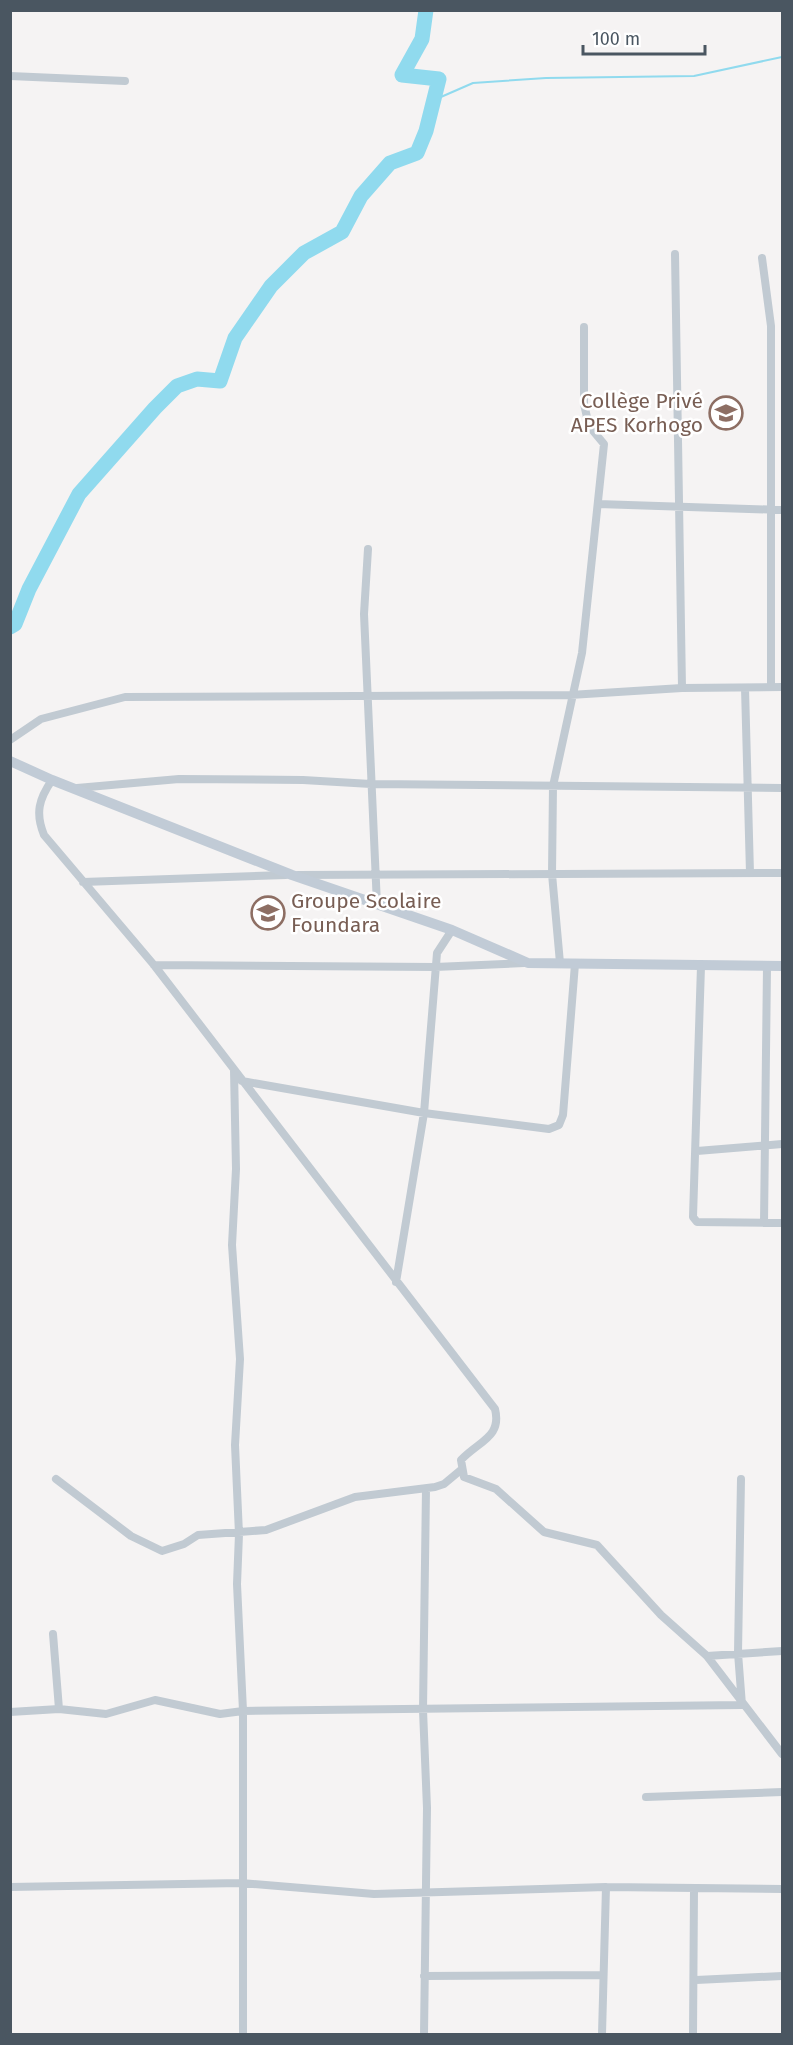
<svg xmlns="http://www.w3.org/2000/svg" width="793" height="2045" viewBox="0 0 793 2045" font-family="'Fira Sans',sans-serif">
<style>
.lines{fill:none;stroke-linecap:round;stroke-linejoin:round}
.stream{stroke:#90daee;stroke-width:2}
.river{stroke:#90daee;stroke-width:15}
.street{stroke:#c1cad2;stroke-width:8}
.secondary{stroke:#c1cbd6;stroke-width:10}
.labels{text-anchor:middle;dominant-baseline:central;stroke-width:5;stroke-linejoin:round;paint-order:stroke}
.education-label{font-size:21px;fill:#785e54;stroke:#fff;text-anchor:end}
</style>
<rect width="100%" height="100%" fill="#f5f3f3"/>
<g class="lines">
<path class="stream" d="M434,100L473,83L546,78L694,76L782,57"/>
<path class="river" d="M10,627L15,624L29,589L79,494L155,408L177,386L197,379L220,381L235,338L271,286L304,253L342,232L361,196L390,163L417,153L426,131L439,79L402,75L422,39L426,10"/>
<path class="street" d="M10,76L125,81
M675,254L682,688
M762,258L771,326V687
M598,504L782,510
M368,549L364,614L377,905
M745,688L750,873
M10,740L41,719L125,697L570,695L682,688L782,687
M52,780C39,799 35,813 44,835L154,965L495,1409C502,1437 479,1441 461,1460L464,1477L496,1489L544,1532L597,1545L661,1615L707,1656L782,1754
M77,788L179,779L303,780L371,784L782,788
M298,875L782,873
M83,882L286,875
M560,963L552,874L553,786L582,653L604,444L589,426L584,404V327
M154,965L435,967L524,963
M701,966L693,1217L697,1222L782,1223
M234,1070L236,1169L232,1245L240,1359L235,1445L239,1534L237,1584L243,1711V2034
M242,1081L424,1113L549,1129L559,1125L563,1115L575,964
M697,1151L782,1144
M764,1223L767,967
M396,1282L424,1113L437,953L452,930
M56,1479L131,1536L162,1551L184,1544L198,1535L266,1530L355,1497L435,1487L444,1484L462,1469
M53,1634L59,1709
M707,1656L782,1651
M10,1712L59,1709L106,1714L155,1700L220,1714L243,1711L742,1705L738,1653L741,1479
M646,1797L782,1792
M10,1887L241,1883L374,1894L606,1887L782,1889
M424,1976L603,1975
M696,1980L782,1976
M424,2034L427,1808L423,1710L426,1489
M602,2034L606,1887
M693,2034L694,1889"/>
<path class="secondary" d="M10,761L52,780L292,875L452,930L528,963L782,966"/>
</g>
<defs>
<symbol id="school-ring" viewBox="-11 -11 22 22"><circle r="9.5" fill="#fff" stroke="#8d6e63" stroke-width="1.5"/><path d="M0-5L7-2L0 1L-7-2ZM-4 1L0 2.5L4 1V4Q0 6-4 4Z" fill="#8d6e63"/></symbol>
</defs>
<g fill-rule="evenodd">
<use href="#school-ring" x="707" y="394" width="38" height="38"/>
<use href="#school-ring" x="249" y="894" width="38" height="38"/>
</g>
<g class="labels">
<g class="education-label">
<text x="703" y="401">Collège Privé<tspan x="703" dy="24">APES Korhogo</tspan></text>
<text x="291" y="901" text-anchor="start">Groupe Scolaire<tspan x="291" dy="24">Foundara</tspan></text>
</g>
</g>
<rect width="793" height="2045" fill="none" stroke="#4a5661" stroke-width="24"/>
<path d="M583 45v9h122v-9" fill="none" stroke="#4a5661" stroke-width="3"/>
<text x="592" y="45" font-size="18" fill="#4a5661" stroke="#ffffff" stroke-width="4.5" paint-order="stroke">100 m</text>
</svg>
